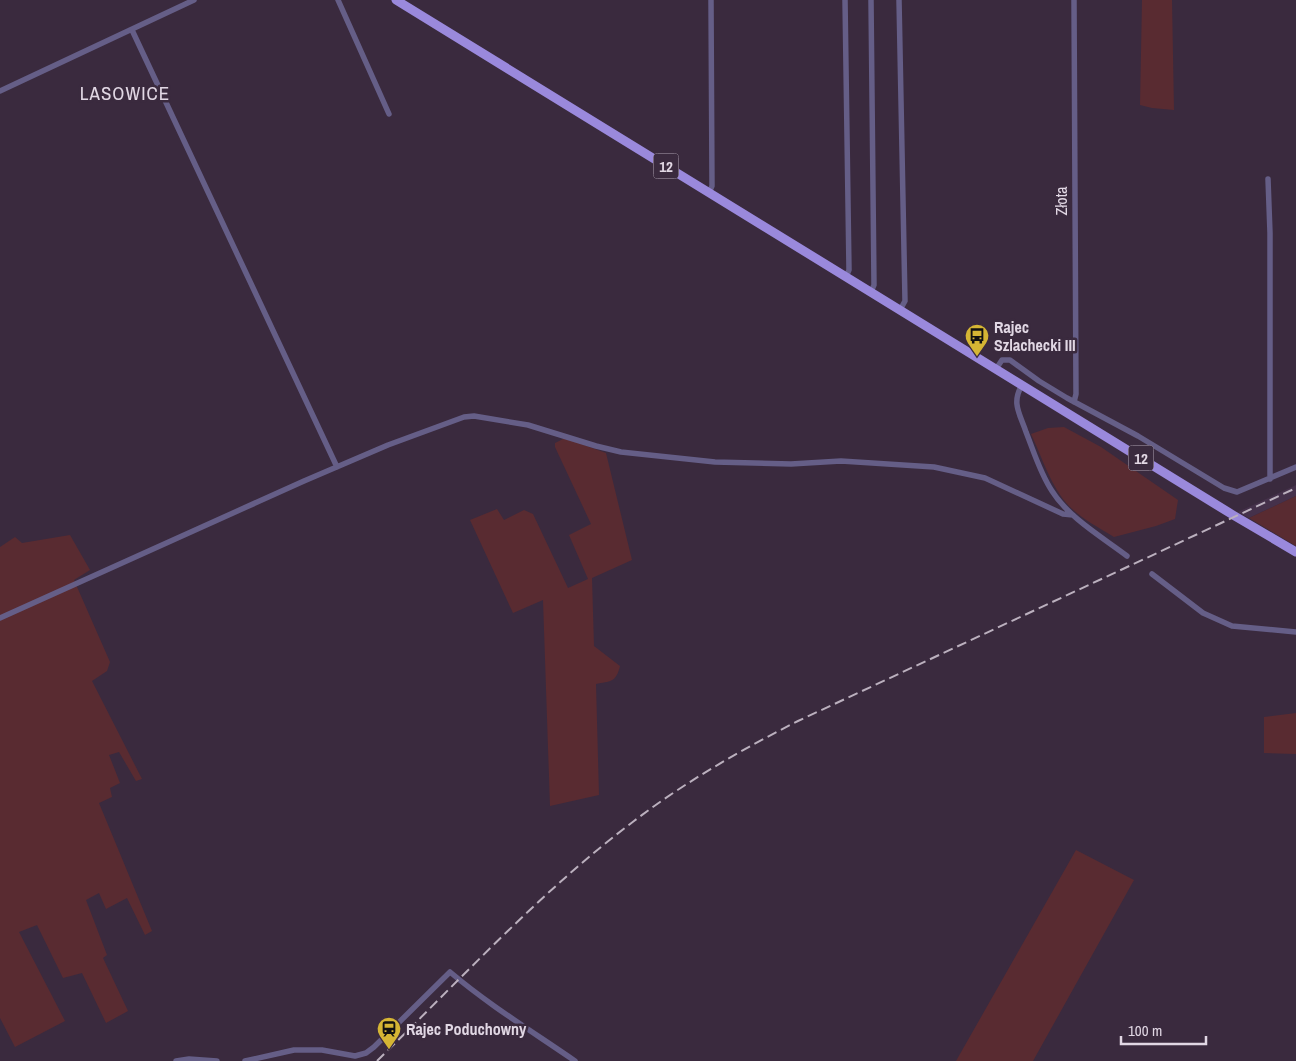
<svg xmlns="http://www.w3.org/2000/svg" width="1296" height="1061" viewBox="0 0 1296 1061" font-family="'Archivo Narrow',sans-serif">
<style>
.built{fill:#45314b}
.green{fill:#592b31}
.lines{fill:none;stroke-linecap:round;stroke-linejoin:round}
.street{stroke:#655e87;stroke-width:5.5}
.primary{stroke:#9a89dc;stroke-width:9}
.rail{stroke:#bbb0be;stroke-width:2;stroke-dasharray:10 5;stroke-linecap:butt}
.labels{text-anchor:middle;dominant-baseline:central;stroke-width:5;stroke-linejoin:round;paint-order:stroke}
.shield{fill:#3a2a3e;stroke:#afa3b2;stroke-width:1}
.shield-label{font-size:15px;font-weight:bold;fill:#e1d7e4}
.street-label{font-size:16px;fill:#e1d7e4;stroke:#3a2a3e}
.poi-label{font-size:16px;font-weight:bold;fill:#e1d7e4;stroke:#3a2a3e;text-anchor:start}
.quarter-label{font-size:19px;letter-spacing:1px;fill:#e1d7e4;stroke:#3a2a3e}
</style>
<rect width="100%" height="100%" fill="#3a2a3e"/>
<path class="built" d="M1296,485V496L1249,518L1238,512Z"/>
<path class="green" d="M1142,0H1172L1174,110L1152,108L1140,105Z
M1064,427L1101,447L1178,500L1175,519L1156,526L1114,537C1098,527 1082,519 1069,506C1051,487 1042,457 1031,434L1048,428Z
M565,438L606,453L632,560L592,578L594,646L620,666C616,683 610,681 596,684L599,795L550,806L543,600L513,613L470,520L497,509L504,520L524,510L533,514L568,588L588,579L569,535L591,524L555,447V443Z
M1296,496V546L1249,518Z
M70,535L90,570L74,580L110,662L107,671L92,681L142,779L136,781L119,752L109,755L120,783L110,788L112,797L99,803L152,931L145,935L127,898L106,909L99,893L86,900L107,955L103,958L128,1011L106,1023L82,973L63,978L37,925L19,932L65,1021L15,1047L0,1018V547L15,537L22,543Z
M1296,713V754L1264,753V717Z
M1076,850L1134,880L1033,1061H956Z"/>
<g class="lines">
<path class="street" d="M338,0L389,114
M845,0L849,270L846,277
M899,0L905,301L900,310
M132,30L337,467
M0,91L194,0
M1268,179L1270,233V479
M709,193L712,186L711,0
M871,292L874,285L871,0
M996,369L1002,360H1010L1039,381L1067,398L1138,436L1224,488L1237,492L1296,467
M1022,385C1011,403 1020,414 1026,432C1034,452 1040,473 1052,491C1069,518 1102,537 1127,556
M1074,402L1076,394L1074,0
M1152,574L1203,613L1232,626L1296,632
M0,618L304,481L388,445L464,417L474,416L528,425L596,446L621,452L715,462L791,464L841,461L934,467L985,478L1063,514L1073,515
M176,1061L189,1059L217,1061
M245,1061L294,1050H322L355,1056L366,1053L374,1047L450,972C489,1005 533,1032 575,1061"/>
<path class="primary" d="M396,0L1233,515L1296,552"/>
<path class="rail" d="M377,1061C460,980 541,891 634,821C685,782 741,750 798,721L1296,488"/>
</g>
<defs>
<symbol id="bus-pin" viewBox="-11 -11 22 30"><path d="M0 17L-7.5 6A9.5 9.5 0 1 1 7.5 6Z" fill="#d5b534" stroke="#3a2a3e"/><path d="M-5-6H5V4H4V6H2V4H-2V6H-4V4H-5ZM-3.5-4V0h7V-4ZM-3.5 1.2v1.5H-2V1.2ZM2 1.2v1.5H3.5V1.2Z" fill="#111"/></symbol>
<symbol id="station-pin" viewBox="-11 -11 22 30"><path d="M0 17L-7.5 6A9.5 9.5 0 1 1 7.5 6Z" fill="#d5b534" stroke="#3a2a3e"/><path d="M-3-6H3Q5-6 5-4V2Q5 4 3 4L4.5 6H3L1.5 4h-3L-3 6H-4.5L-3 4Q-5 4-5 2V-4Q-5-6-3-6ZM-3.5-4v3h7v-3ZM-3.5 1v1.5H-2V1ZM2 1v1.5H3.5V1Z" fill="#111"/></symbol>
</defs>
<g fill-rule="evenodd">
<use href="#bus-pin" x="963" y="322" width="28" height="38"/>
<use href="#station-pin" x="375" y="1015" width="28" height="38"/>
</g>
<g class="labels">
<g class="shield">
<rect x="653.5" y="153.5" width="25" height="25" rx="4"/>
<rect x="1128.5" y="445.5" width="25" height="25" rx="4"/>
</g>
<g class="shield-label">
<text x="666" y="166">12</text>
<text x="1141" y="458">12</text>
</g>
<g class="street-label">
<text transform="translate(1061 201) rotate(-90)">Złota</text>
</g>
<g class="poi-label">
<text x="994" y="327">Rajec<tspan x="994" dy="18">Szlachecki III</tspan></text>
<text x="406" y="1029">Rajec Poduchowny</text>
</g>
<g class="quarter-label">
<text x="125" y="93">LASOWICE</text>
</g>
</g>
<path d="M1121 1036v8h85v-8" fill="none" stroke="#e1d7e4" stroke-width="2.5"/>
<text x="1128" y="1036" font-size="15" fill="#e1d7e4" stroke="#3a2a3e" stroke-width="4" paint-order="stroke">100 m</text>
</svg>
